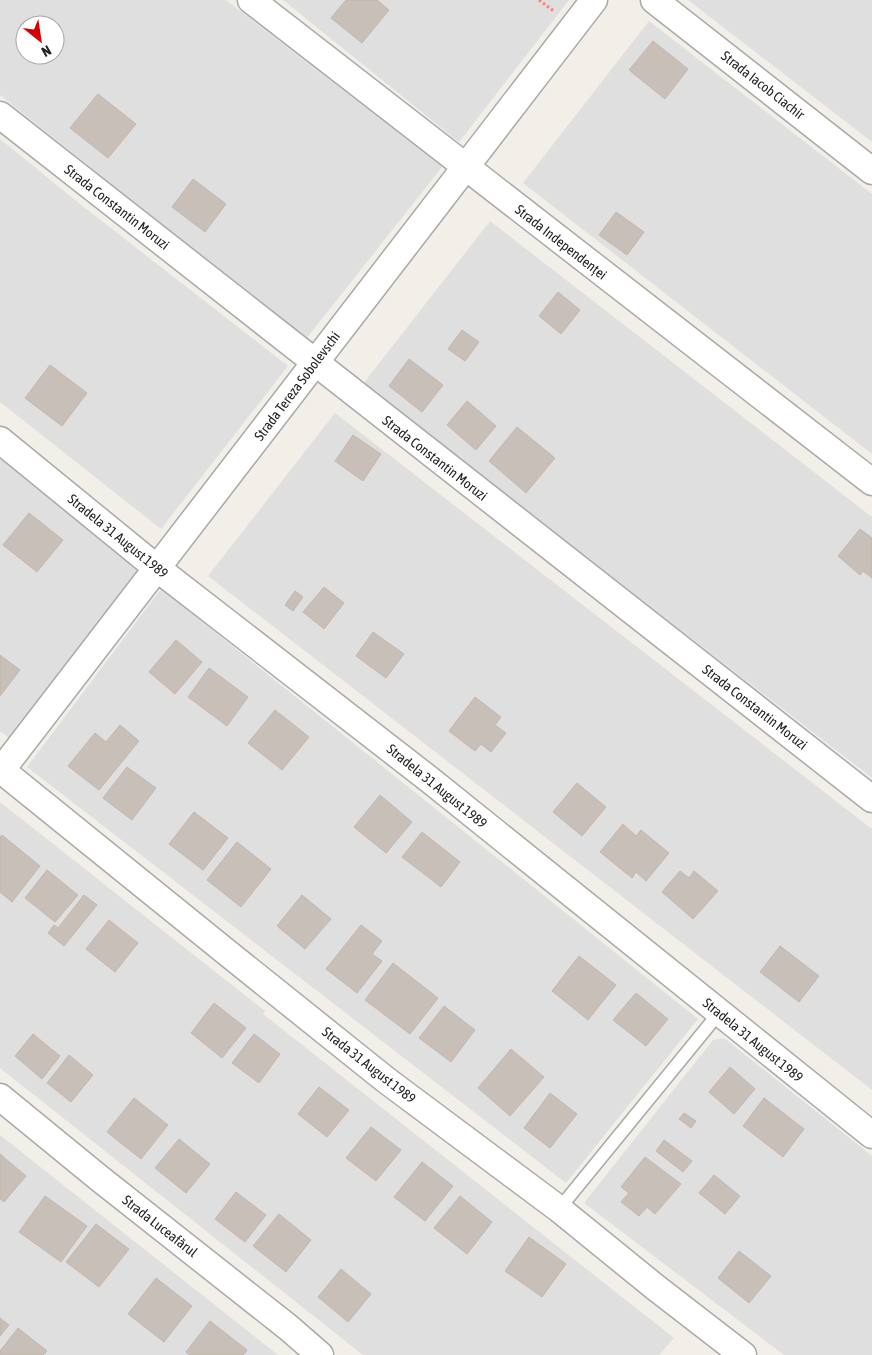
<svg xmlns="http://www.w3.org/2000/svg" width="872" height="1355" viewBox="0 0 872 1355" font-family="'Asap Condensed',sans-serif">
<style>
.residential{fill:#e0dfdf;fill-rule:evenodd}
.building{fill:#c7bfb8;stroke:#c4b6ab}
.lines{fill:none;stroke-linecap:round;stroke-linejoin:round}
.service-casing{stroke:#a9a9a9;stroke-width:15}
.minor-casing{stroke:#a9a9a9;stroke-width:29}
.path{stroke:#fa8072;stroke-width:3;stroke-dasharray:2.5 2.5;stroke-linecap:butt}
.service{stroke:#fff;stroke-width:12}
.minor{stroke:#fff;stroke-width:26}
.labels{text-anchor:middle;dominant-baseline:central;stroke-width:4.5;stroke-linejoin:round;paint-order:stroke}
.street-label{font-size:14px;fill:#222;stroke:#fff}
</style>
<rect width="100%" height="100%" fill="#f2efe9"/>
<path class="residential" d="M0,0H226L442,167L306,339L0,95ZM25,25H55V55H25Z
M283,0H569L459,142Z
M688,0H872V142Z
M649,21L872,194V454L523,183Z
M0,139L80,204L288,366L161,529L0,402Z
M490,221L872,517V778L363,384Z
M335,413L872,829V1090L208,576Z
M0,459L141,571L9,738L0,731Z
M161,589L698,1019L566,1183L27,767Z
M0,802L265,1011L263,1014L674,1338L659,1355H363L0,1068Z
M724,1038L872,1156V1355H784L584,1203L713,1040Z
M0,1135L278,1355H0Z"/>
<path class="building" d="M346,0H377L389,10L362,43L331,18Z
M653,41L688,69L665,99L629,70Z
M98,94L136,124L108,158L70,128Z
M193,179L226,204L205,232L172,207Z
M616,212L644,232L627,255L599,235Z
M558,292L580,310L561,334L539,316Z
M462,330L479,342L465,361L448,349Z
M409,359L443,385L422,412L389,386Z
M50,365L87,393L62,426L25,398Z
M467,401L496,426L476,450L447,425Z
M517,427L555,458L526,493L489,461Z
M353,435L381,454L363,481L335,461Z
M29,513L63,540L37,572L3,545Z
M860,529L872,538V578L863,571L860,575L838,556Z
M324,587L344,603L324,629L303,612Z
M295,591L303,597L293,611L285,605Z
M373,632L404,654L386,678L356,656Z
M176,640L202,662L175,694L149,672Z
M0,655L20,670L0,696Z
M209,668L248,697L227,726L188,697Z
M475,697L501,717L495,725L506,733L491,752L481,744L475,751L449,731Z
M275,710L309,737L282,770L248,743Z
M120,725L139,741L99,790L68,766L95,733L106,742Z
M127,767L156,788L132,820L103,798Z
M577,783L606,807L582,836L553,812Z
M380,795L412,822L386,853L354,827Z
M194,812L228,838L203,870L169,844Z
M623,824L636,836L641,830L669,853L646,881L636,872L632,878L600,852Z
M422,832L460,862L441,887L402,857Z
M2,835L40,866L12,902L0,892V837Z
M237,842L271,869L241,907L207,880Z
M47,870L78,895L55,922L25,898Z
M680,871L689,878L694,871L718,891L693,919L662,892Z
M84,895L97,905L64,946L48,933L54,925L58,928Z
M302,895L331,919L305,949L277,926Z
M109,920L138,943L115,972L86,949Z
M361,925L382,941L372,954L382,961L357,993L326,969Z
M780,946L819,976L799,1002L760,972Z
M579,956L616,985L588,1020L552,991Z
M393,963L438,998L410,1034L365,1000Z
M636,993L668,1019L646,1046L613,1020Z
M214,1003L246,1028L222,1058L191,1033Z
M444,1006L475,1030L451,1062L419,1038Z
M33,1034L60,1056L42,1079L15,1056Z
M254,1034L280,1054L259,1083L232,1063Z
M511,1049L544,1077L510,1116L478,1088Z
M69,1055L93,1075L71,1102L47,1083Z
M730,1067L755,1089L734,1114L709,1092Z
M319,1087L349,1110L327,1137L298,1114Z
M550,1093L577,1114L550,1148L524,1128Z
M134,1098L168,1125L141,1159L107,1132Z
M764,1098L804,1129L783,1157L743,1126Z
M684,1113L696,1121L691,1128L679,1119Z
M371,1127L401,1150L376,1181L346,1158Z
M179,1139L210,1164L186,1193L155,1168Z
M664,1140L692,1161L683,1172L656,1151Z
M0,1154L26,1176L4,1202L0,1199Z
M645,1157L681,1184L655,1214L647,1207L639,1216L621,1202L629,1193L621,1187Z
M422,1162L453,1186L425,1221L394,1197Z
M714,1175L740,1196L725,1214L699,1193Z
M236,1192L266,1215L245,1242L215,1219Z
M45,1196L87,1226L61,1262L19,1232Z
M460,1196L492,1222L467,1254L434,1228Z
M279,1214L311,1240L286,1272L253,1246Z
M96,1224L129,1249L99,1287L66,1262Z
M529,1237L566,1264L542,1297L505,1271Z
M739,1251L771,1276L749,1303L718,1278Z
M341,1269L371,1294L348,1322L318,1297Z
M156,1278L192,1306L164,1342L128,1314Z
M0,1318L9,1325L0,1336Z
M210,1321L247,1350L243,1355H190L186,1352Z
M18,1328L47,1351L43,1355H0V1351Z"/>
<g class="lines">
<defs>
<path id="service" d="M559,1209L719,1013"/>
<path id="minor" d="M251,0L872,482
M654,0L872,171
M0,115L872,799
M0,440L158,569L430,780L872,1135
M0,769L230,955L386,1080L559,1209L655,1287L743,1355
M0,772L594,0
M0,1097L99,1178L289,1328L320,1355"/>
</defs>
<use href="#service" class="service-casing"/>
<use href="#minor" class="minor-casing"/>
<path class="path" d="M539,0L555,12"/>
<use href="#service" class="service"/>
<use href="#minor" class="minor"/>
</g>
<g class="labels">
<g class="street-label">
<text transform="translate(763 85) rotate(38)">Strada Iacob Ciachir</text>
<text transform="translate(117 207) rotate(38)">Strada Constantin Moruzi</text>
<text transform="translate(561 242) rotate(38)">Strada Independenței</text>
<text transform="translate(297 386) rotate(-53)">Strada Tereza Sobolevschi</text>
<text transform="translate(435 458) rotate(38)">Strada Constantin Moruzi</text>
<text transform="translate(118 536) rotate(39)">Stradela 31 August 1989</text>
<text transform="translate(755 707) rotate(38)">Strada Constantin Moruzi</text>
<text transform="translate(437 786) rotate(39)">Stradela 31 August 1989</text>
<text transform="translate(753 1040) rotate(39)">Stradela 31 August 1989</text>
<text transform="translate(369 1065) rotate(38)">Strada 31 August 1989</text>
<text transform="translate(160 1226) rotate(38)">Strada Luceafărul</text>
</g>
</g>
<g transform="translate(40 40) rotate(150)"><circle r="24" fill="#ffffff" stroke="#a7a7a7"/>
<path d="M0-4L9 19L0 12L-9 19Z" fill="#d40000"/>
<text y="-8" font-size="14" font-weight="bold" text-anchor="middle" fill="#222222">N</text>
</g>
</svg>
